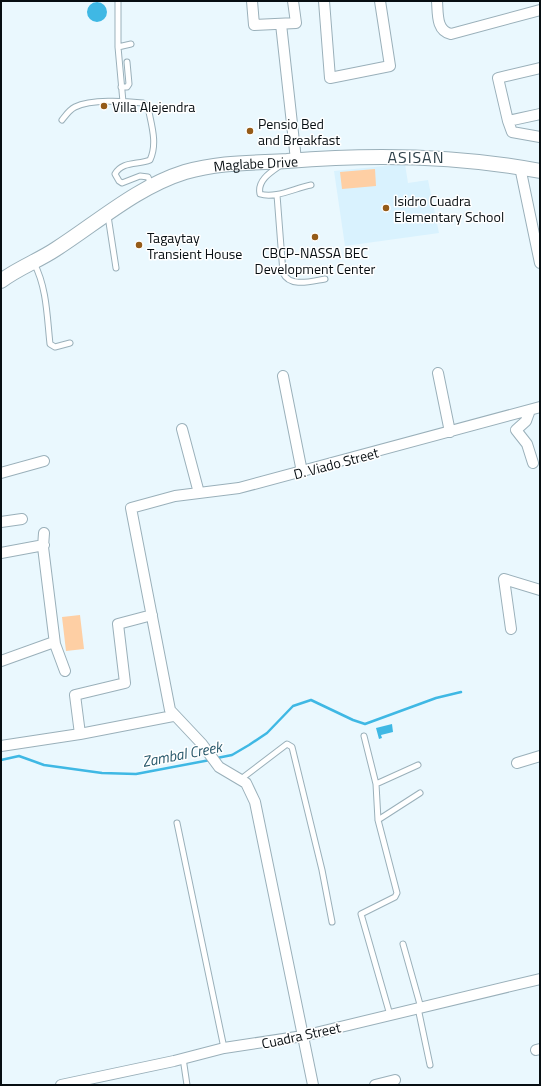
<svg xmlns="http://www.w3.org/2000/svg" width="541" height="1086" viewBox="0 0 541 1086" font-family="'Titillium Web',sans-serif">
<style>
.built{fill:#d9f2fe}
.green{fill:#fecfa4}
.water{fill:#3fb8e4}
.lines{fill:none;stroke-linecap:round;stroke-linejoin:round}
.stream{stroke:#3fb8e4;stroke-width:2.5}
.lane-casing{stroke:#9ab0ba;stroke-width:7}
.street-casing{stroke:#9ab0ba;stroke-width:12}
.secondary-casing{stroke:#9ab0ba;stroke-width:16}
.lane{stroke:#fff;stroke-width:5}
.street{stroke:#fff;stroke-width:10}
.secondary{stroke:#fff;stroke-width:14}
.poi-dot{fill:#955b18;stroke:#fff;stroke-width:1.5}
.labels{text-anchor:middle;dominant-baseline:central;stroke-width:3;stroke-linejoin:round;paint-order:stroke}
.poi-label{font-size:14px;fill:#070e12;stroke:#fff;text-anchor:start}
.street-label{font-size:14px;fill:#070e12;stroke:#fff}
.water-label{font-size:15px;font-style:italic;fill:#27586b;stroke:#fff}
.quarter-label{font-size:16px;letter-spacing:1px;fill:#30434c;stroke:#fff}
</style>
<rect width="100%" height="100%" fill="#eaf8fe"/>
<path class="built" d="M405,164L408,183L428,180L439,233L345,246L334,171Z"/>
<path class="green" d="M375,169L376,186L342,189L340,172Z
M80,615L84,649L66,651L62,617Z"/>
<path class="water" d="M87 12a10 10 0 1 1 20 0a10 10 0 1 1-20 0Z
M392,724L393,732L381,735L382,738L379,739L376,728Z"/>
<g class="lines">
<path class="stream" d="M217,758L232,755L249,745L267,733L293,706L311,700L353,720L365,724L436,698L461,692
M1,760L19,756L44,765L102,773L136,774L210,760"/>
<defs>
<path id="lane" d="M118,1V47L123,102
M118,47L131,44
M121,87H127L129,84L127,62
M62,120C66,115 69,110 75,107C91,99 125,101 143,103L148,107C151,124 158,143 150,160C138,165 122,161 115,174L119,181L122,183L140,176L148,177L151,185
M281,165C271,172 257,180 260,194C275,199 295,188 311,185
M277,195L283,273C290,288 312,281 325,279
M108,216L116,268
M34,263C47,288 47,317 50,344L55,347L70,343
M364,736L376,784L378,820L397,893L395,897L361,914L390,1015
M241,779L287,744L292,747L322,870L332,922
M376,784L418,765
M378,820L420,793
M177,823L224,1048
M403,944L421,1008
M418,1008L430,1065
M183,1058L187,1085"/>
<path id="street" d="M252,1L254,25L296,23L293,1
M324,1L330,78L390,66L380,1
M437,1C438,13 436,31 451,34L540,10
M281,24L296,160
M540,68L498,78L508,121L540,114
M508,121L512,132L540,137
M520,167L540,263
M438,373L450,432
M283,376L302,472
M530,410L526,421L516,430L527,444L533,463
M182,429L199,493
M1,473L44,461
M1,522L22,519
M44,533L43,547L55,644L65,671
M1,553L44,545
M511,629L504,579L540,590
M1,661L54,642
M80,734L173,716
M1,746L80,734L75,695L125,683L118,624L152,615
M517,763L540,756
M536,1050L540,1049
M61,1085L174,1061L224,1048L303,1036L540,979
M313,1085L255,802L246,783L219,767L202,744L170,710L131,508L175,496L239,488L540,407
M375,1085L395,1080"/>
<g id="secondary">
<path id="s1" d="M1,281C18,268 38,261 56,249C98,222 137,187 185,172C219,162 252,163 287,161C371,154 457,155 540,171"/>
</g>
</defs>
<use href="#lane" class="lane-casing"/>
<use href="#street" class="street-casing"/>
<use href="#secondary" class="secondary-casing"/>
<use href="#lane" class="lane"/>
<use href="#street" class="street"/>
<use href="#secondary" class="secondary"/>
</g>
<g class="poi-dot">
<circle cx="104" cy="106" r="4"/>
<circle cx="250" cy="131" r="4"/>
<circle cx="386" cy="208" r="4"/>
<circle cx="315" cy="237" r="4"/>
<circle cx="139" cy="245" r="4"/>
</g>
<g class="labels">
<g class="poi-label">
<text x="112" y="106">Villa Alejendra</text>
<text x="258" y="123">Pensio Bed<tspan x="258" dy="16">and Breakfast</tspan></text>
<text x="394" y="200">Isidro Cuadra<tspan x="394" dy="16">Elementary School</tspan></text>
<text x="147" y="237">Tagaytay<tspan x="147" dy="16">Transient House</tspan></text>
<text x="315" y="252" text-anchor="middle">CBCP-NASSA BEC<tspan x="315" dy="16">Development Center</tspan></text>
</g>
<g class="street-label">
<text stroke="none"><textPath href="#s1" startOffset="286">Maglabe Drive</textPath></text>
<text transform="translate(336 463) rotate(-15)">D. Viado Street</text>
<text transform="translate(301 1035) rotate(-12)">Cuadra Street</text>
</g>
<g class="water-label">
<text transform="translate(182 754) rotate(-11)">Zambal Creek</text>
</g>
<g class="quarter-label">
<text x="416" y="157">ASISAN</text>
</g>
</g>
<rect width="541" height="1086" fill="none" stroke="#070e12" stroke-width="4"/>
</svg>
